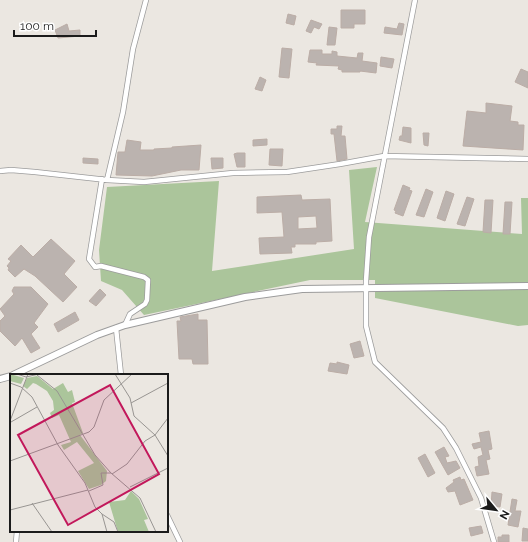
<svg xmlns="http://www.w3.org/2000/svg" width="528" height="542" viewBox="0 0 528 542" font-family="Raleway,sans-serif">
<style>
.forest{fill:#abc59b}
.building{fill:#bbb3af;stroke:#bbada6;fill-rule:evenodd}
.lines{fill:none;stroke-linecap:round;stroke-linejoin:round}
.minor-casing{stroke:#9c9c9c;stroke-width:6}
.tertiary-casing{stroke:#9c9c9c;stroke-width:8}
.minor{stroke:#fff;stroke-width:4.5}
.tertiary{stroke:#fff;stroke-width:6}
.inset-road{fill:none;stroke:#989592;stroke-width:1}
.view{fill:#c2185b;fill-opacity:0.15;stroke:#c2185b;stroke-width:2}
.inset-edge{fill:none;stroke:#1b1b1b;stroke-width:2}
</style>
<rect width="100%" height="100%" fill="#ebe7e1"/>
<path class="forest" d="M377,167L365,222L522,234L521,198H528V325L518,326L375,298V280H310L144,315L122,290L101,281L99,250L107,187L219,181L212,271L354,249L349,170Z"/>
<path class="building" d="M341,10H365V24H354V28H341Z
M288,14L296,16L294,25L286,23Z
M311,20L322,24L319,29L314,27L311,33L306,31Z
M399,23L404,24L402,35L384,33L385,27L397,29Z
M67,24L69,31L80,30V36L58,38L55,30Z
M329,27L337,28L335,45H327Z
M282,48L292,49L289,78L279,77Z
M310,50H322V54H332V51L337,52V56L357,58L358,53H363L362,61L377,63L376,73L360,71V72H342V70L338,69L339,66L316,65L317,63L308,62Z
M381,57L394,59L392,68L380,66Z
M521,69L528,72V88L515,82Z
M260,77L266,80L262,91L255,89Z
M486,103L512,106L510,121L518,122V125H524L523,150L463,146L467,111L486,113Z
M337,126H342L341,136H345L347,159L337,161L334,134H331V129H337Z
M403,127L411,128V143L399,140L400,136H402Z
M423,133H429L428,146L424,145Z
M267,139V145L253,146V140Z
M127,140L141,142L140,150H154V149L172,148V147L201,145L199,170H181L152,176L116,175L118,152H125Z
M270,149H283L282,166L269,165Z
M237,153H245V167H237L234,154Z
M83,158L98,159V164L83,163Z
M211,158H223V168L212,169Z
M403,185L410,188L409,190L412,191L403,216L395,213L396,211L394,210Z
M426,189L433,192L424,217L416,215Z
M446,191L454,194L445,221L437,218Z
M301,195L302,200L330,199L332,241L316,242V244H295V247H291L292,253L260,254L259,238L284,237L282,212L257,213V197ZM316,216L317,228L298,229V217Z
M467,197L474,199L465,226L457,224Z
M485,200H493L491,233L483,232Z
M505,202H512L510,234H503Z
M51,239L75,261L64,274L77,287L63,302L35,276L24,269L15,277L8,270L9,268L7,266L11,261L8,259L21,245L33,257Z
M14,287H31L48,304L34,323L38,327L31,334L40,348L31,353L22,338L15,346L0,331V321L5,316L0,309L14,294L12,291Z
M100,289L106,295L96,306L89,301Z
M75,312L79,320L58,332L54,324Z
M198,314V320H207L208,364H193L192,359H179L177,321H181L180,317Z
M360,341L364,356L354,358L350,344Z
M337,362L349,365L347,374L328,371L330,363L337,364Z
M489,431L492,449L488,450L490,459L486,460L489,474L477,476L475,467L479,466L478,457L483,455L481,447L474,449L472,444L481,442L479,433Z
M444,447L449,456L445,457L447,463L456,461L460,468L448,475L435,452Z
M425,454L435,473L428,477L418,458Z
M460,477L461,480L464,479L473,500L460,505L455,491L448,492L446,488L454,482L453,480Z
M492,492L502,494L500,507L491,506Z
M512,499L517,500L515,511H521L518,527L508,525Z
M481,526L483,533L471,536L469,528Z
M523,528L528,529V541H522Z
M502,535H509V542H498V537H502Z"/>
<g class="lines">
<defs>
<path id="minor" d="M415,0L369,237L366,281V326L375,362L443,428L456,448L481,498L494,542
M0,171L11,170L35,172L107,180L144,182L233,173L287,172L340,164L384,156L528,159
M102,179L89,259L95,267L101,266L144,277L148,280L147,300L145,304L130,314L125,325
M107,180L123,112L133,49L146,0
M116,328L121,375
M167,515L180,542
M16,542L17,531"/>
<path id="tertiary" d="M13,375L97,335L125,325L245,297L302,289L528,286
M0,379L11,376"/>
</defs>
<use href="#minor" class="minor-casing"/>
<use href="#tertiary" class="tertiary-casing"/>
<use href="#minor" class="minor"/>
<use href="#tertiary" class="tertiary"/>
</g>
<g transform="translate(10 374)">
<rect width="158" height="158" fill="#ebe7e1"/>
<path d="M0,0L14,4L11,10L0,7ZM27,2L43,15L53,9L58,18L62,16L65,28L62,29L73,59L70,61L97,97L96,107L91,111L79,115L68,97L84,89L67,68L54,76L51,71L61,68L49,41L42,44L40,39L44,36L43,27L37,17L26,10L23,9L17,15L13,12L17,4ZM121,117L129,125L138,145L134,146L139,158H108L99,128L115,126Z" fill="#abc59b"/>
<path class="inset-road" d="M7,0L16,3L29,0M105,0L120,24L124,42L145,61L158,82M27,1L47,17L85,81L101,99L130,124L146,158M0,9L11,13L22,23L48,71L75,109L85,133L92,140L97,158M121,29L158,9M0,47L18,0M1,48L27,33M0,87L79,58L84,53L94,26L122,0M102,100L117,90L135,67L145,61L158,44M120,113L158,94M79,117L93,111L91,99H101M22,129L42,158M0,136L78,116M92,140L104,148L108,158"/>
<path class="view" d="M100,11L149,100L58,151L8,61Z"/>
<rect width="158" height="158" class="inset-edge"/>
</g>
<g transform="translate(496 510) rotate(119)" stroke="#ffffff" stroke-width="3" paint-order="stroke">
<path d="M0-3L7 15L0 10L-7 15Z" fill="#1b1b1b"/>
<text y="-6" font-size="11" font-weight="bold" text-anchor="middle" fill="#1b1b1b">N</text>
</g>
<path d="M14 30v6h82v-6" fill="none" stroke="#1b1b1b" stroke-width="2"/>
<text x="20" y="30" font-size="12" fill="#1b1b1b" stroke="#ffffff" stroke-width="3" paint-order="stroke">100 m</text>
</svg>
